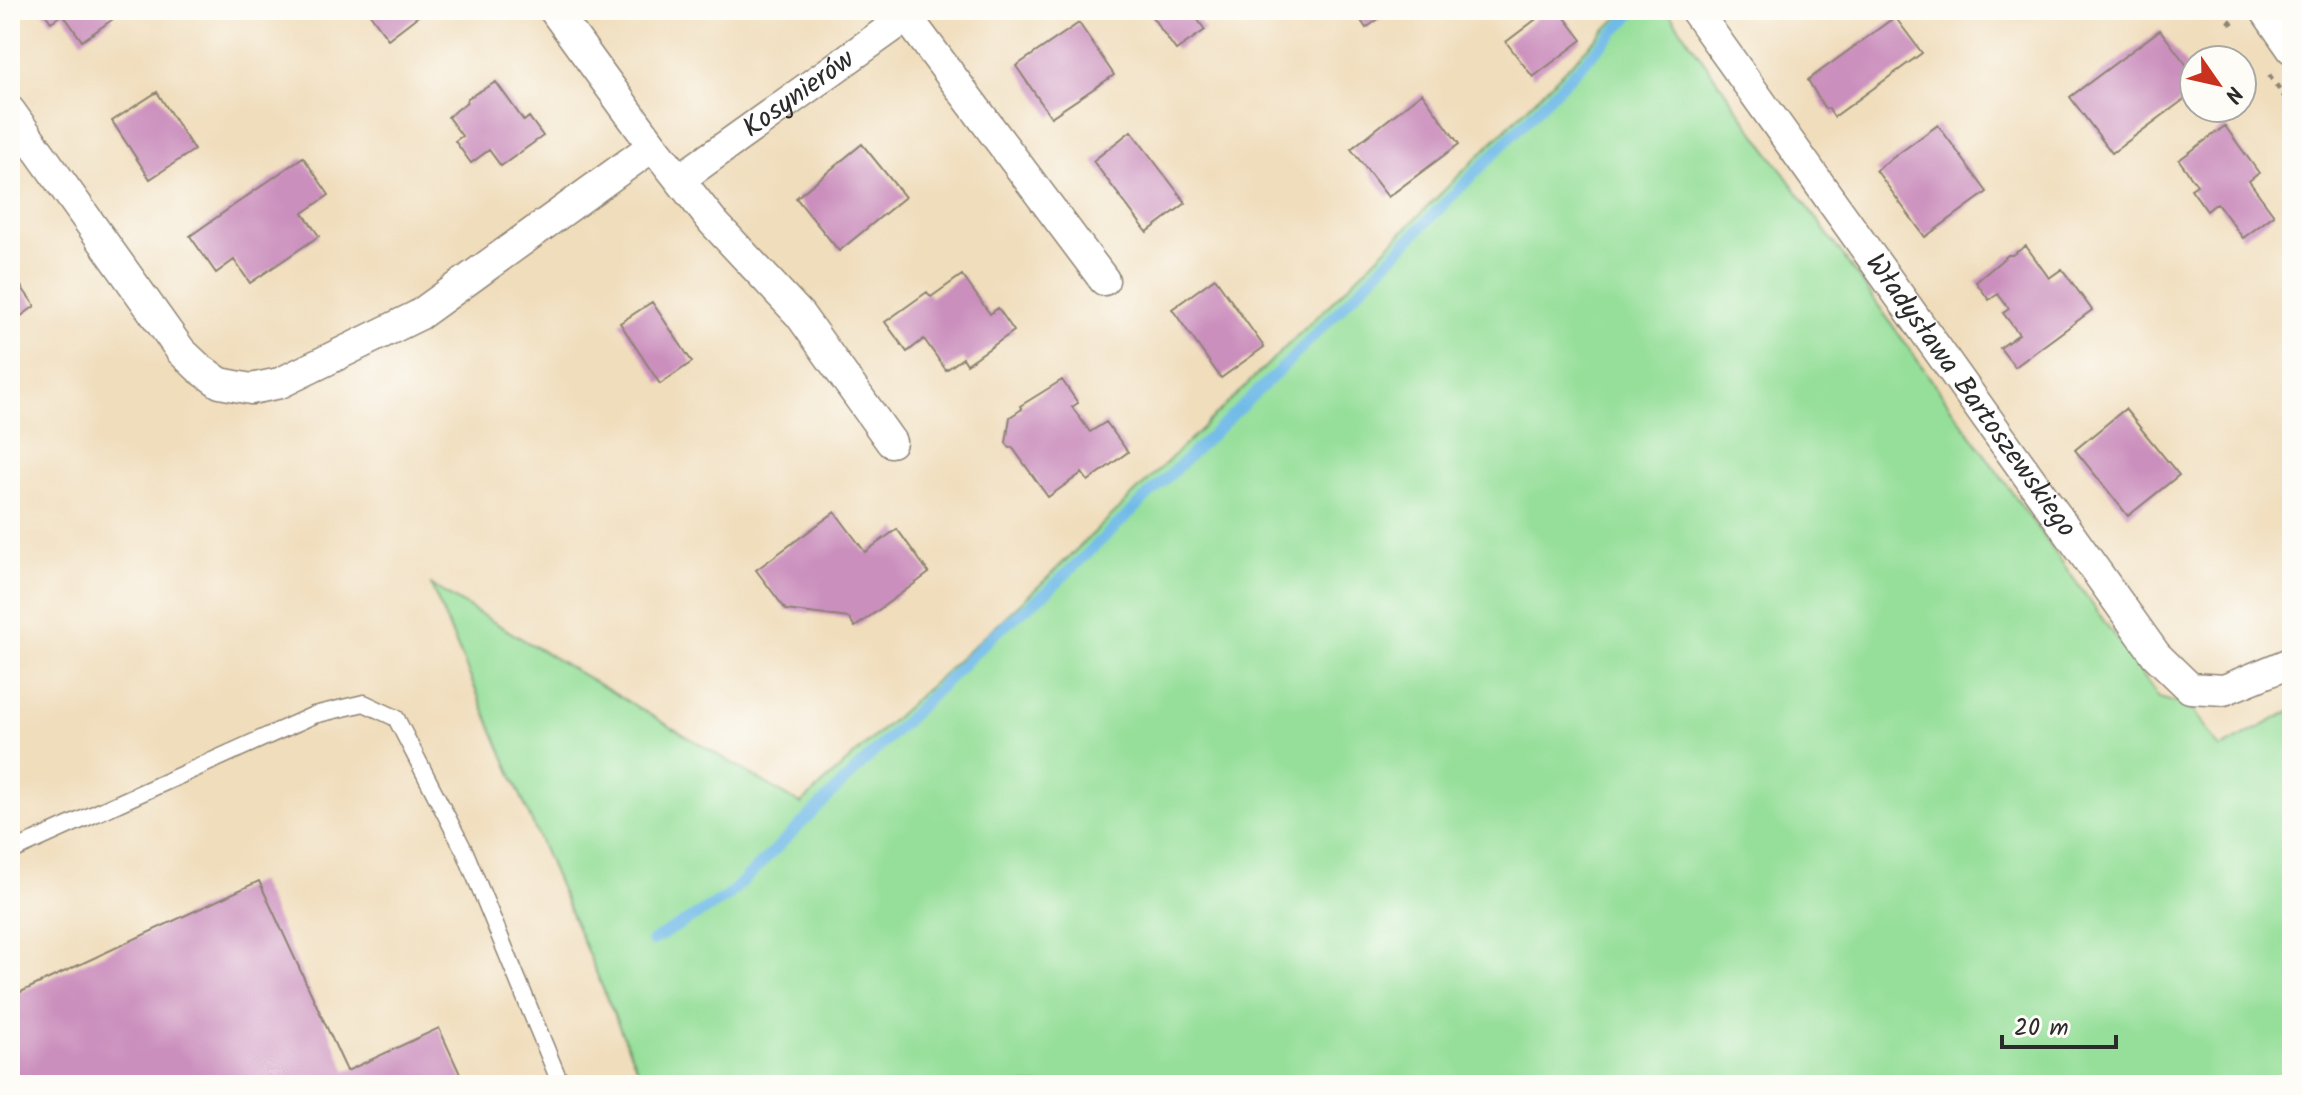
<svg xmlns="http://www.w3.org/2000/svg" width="2302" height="1095" viewBox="0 0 2302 1095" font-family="Kalam,sans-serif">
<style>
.green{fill:#96df9a;stroke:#608562;stroke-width:2}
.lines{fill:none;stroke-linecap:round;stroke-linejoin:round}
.stream{stroke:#6fbae8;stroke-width:11}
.building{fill:#cb8fbd}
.service-casing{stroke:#8e8474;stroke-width:19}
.minor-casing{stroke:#8e8474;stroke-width:33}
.path{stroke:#8e8474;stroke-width:5;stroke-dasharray:6 6;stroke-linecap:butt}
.service{stroke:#fff;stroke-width:16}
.minor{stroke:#fff;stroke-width:30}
.labels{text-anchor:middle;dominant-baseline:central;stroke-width:6;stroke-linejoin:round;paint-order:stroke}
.street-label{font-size:28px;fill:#2b2b2b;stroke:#fdfcf7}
</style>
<rect width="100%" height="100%" fill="#fdfcf7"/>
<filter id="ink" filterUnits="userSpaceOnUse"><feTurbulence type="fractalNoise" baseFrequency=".0125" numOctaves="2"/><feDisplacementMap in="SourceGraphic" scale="16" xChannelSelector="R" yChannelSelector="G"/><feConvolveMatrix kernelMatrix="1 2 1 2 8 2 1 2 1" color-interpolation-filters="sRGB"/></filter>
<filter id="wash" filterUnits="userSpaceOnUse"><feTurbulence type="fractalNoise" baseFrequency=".006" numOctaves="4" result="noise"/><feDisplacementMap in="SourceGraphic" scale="32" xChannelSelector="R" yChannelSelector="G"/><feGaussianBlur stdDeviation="1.8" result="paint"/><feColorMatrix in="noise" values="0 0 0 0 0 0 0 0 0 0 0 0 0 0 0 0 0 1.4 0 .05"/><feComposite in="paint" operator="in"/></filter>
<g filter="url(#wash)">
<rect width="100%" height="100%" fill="#f0ddbc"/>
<path class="green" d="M1625,10H1667L2159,698L2191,707L2220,749L2292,710V1085H644L431,585L801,804L1041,584L1329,305Z"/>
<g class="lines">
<path class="stream" d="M652,941L727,897L992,636L1048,591L1284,366L1636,10"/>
</g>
<g id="blocks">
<path class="building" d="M42,10H107L113,19L82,41L63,14L51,22Z
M367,10H426L388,39Z
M1147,10H1191L1205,30L1176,50Z
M1354,10H1391L1366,28Z
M1548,10H1559L1582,40L1533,77L1506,42Z
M1895,17L1922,53L1834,117L1828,108L1825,109L1808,80Z
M1079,23L1114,75L1051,117L1016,66Z
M2160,30L2194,75V92L2112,153L2070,97Z
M496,82L524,121L529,117L543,136L501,166L489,150L471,163L455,141L462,136L448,117L466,103L468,98Z
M157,92L194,150L150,179L112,121Z
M1422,93L1459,144L1388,197L1351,149Z
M1938,125L1987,192L1925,237L1876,170Z
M2225,126L2259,173L2249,181L2274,215L2243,238L2217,203L2207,211L2191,189L2197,185L2179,160Z
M1131,131L1186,203L1147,232L1093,161Z
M862,144L905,197L839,251L796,198Z
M303,157L329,195L303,213L319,236L250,283L234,260L216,273L190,236Z
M2026,246L2049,278L2062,269L2092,310L2015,367L2000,348L2019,334L2003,313L2009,309L1998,294L1989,300L1976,282L2008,255H2012Z
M10,271L35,306L10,324Z
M962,275L990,314L998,308L1014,331L967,364L963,358L946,370L924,339L907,352L885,322L927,292L931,297Z
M1215,278L1264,347L1221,378L1172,309Z
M652,302L692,362L660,384L620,323Z
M1062,380L1078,403L1072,407L1090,432L1106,422L1128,452L1088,481L1082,473L1048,497L1012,447L1010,448L1006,443L1010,417L1022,409L1020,406Z
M2125,409L2179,475L2128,516L2075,450Z
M835,512L865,552L897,529L929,573L855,627L849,618L786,610L756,570Z
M259,881L347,1071L439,1028L465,1085H10V997Z"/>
</g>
</g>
<g filter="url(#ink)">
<use href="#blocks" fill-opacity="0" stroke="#8e8474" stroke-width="2"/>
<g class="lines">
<defs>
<path id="service" d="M10,852L314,715L364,703L396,718L465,852L561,1085"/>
<g id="minor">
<path d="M554,10L653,146L713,222L800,315L891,442"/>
<path id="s1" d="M1695,10L2156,655L2190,688L2224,690L2292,662"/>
<path d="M2265,10L2292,49"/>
<path d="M907,17L1104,280"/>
<path d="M10,111L181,351L199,368L220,383L251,389L280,383L419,315L653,146"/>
<path id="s2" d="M680,179L916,10"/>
</g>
</defs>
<use href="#service" class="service-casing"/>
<use href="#minor" class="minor-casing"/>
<path class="path" d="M2222,10L2233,25
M2269,75L2292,107"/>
<use href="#service" class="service"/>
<use href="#minor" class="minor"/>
</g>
</g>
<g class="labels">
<g class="street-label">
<text stroke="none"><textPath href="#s2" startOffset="146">Kosynierów</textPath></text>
<text stroke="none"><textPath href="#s1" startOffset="474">Władysława Bartoszewskiego</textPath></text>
</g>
</g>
<rect width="2302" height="1095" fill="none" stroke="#fdfcf7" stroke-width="40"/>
<g transform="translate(2218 84) rotate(124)"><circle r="38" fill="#fdfcf7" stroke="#a9a8a5" stroke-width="2"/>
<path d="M0-6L14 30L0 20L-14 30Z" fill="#c8321e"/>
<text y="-12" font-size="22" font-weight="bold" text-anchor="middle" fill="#2b2b2b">N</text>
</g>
<path d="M2002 1035v12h114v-12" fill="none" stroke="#2b2b2b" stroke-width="4"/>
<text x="2014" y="1035" font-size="24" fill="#2b2b2b" stroke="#fdfcf7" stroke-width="6" paint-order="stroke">20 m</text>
</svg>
